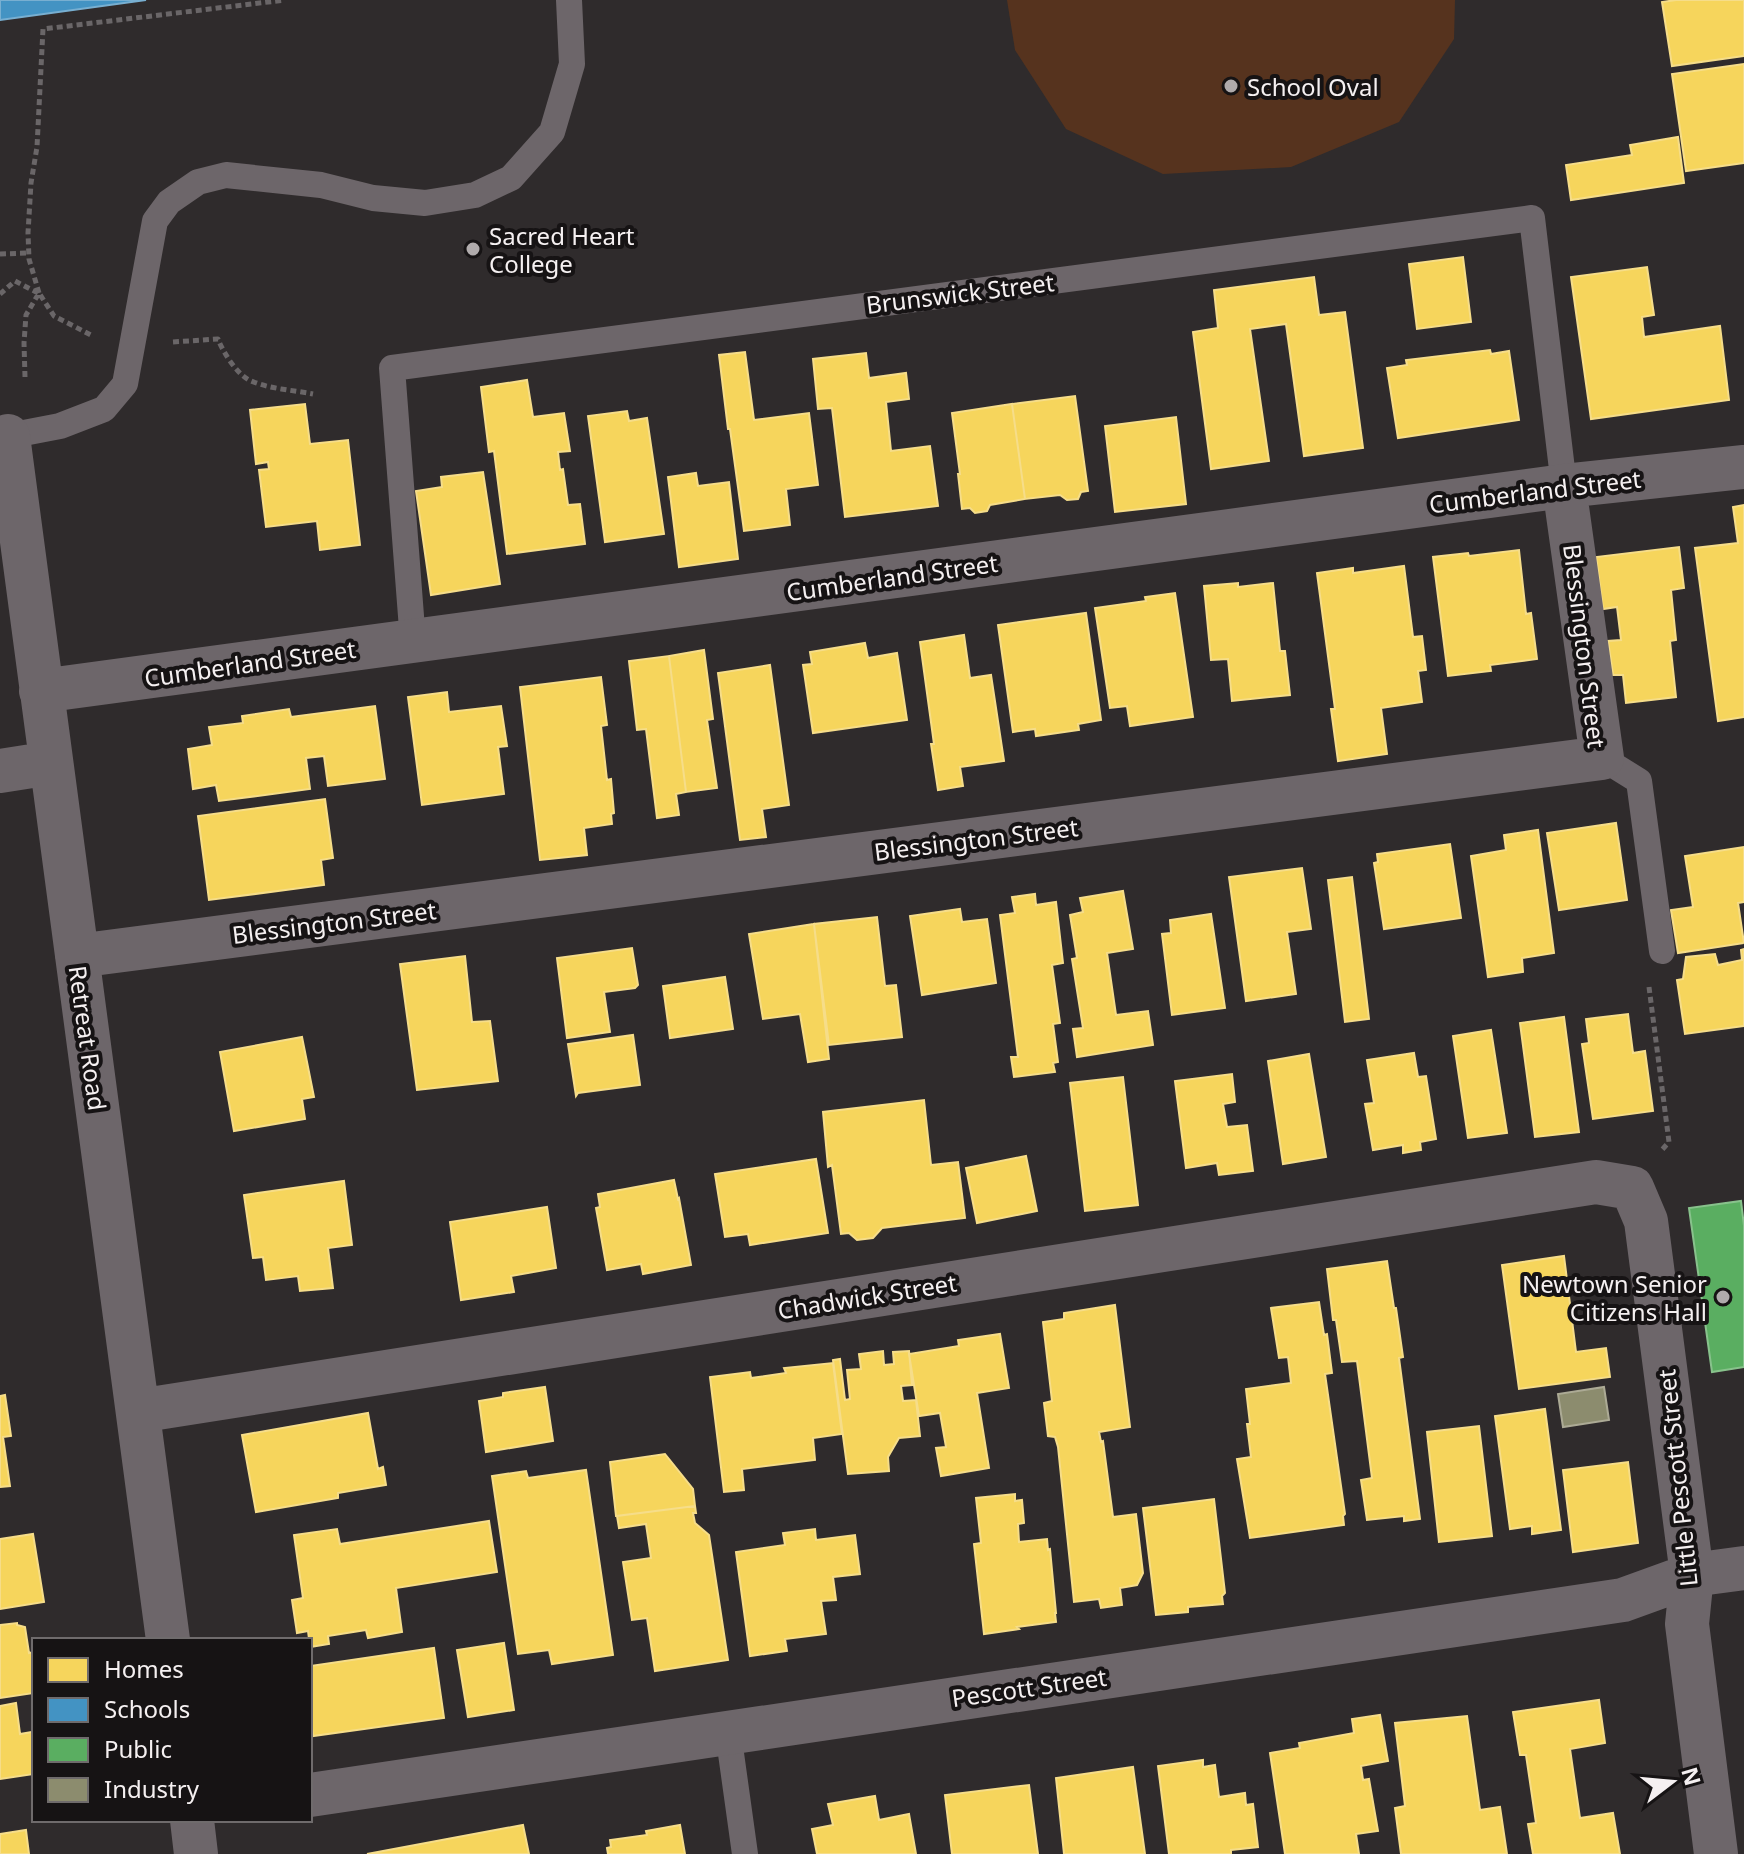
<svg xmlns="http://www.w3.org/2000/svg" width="1744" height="1854" viewBox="0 0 1744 1854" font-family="'Noto Sans',sans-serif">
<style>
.green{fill:#56331e}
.homes{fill:#f6d55c;stroke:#f6dd89;stroke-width:2}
.schools{fill:#4393c3;stroke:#78afd1;stroke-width:2}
.public{fill:#5aae61;stroke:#88c28c;stroke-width:2}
.industry{fill:#8c8c6e;stroke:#acaa95;stroke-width:2}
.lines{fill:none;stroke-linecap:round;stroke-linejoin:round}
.path{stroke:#6a6668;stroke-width:5;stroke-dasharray:6 4;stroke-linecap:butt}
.service{stroke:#6d666a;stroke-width:26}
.minor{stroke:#6d666a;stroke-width:44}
.poi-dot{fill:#b0abac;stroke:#161314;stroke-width:3}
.labels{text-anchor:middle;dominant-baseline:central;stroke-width:8;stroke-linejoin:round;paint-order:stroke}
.poi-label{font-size:24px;fill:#f5f0f1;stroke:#161314;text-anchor:start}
.street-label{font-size:24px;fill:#f5f0f1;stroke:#161314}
</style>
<rect width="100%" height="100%" fill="#2f2b2c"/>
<path class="green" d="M1007,0H1455L1454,39L1399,122L1291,167L1163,174L1066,129L1015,50Z"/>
<path class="homes" d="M1676,0H1744V56L1672,66L1662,2Z
M1744,64V163L1686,171L1672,74Z
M1678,137L1684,183L1571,200L1566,165L1632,155L1630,145Z
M1463,257L1471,322L1417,329L1409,264Z
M1647,267L1654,315L1642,317L1644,337L1720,326L1729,400L1591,419L1571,277Z
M1314,277L1319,315L1345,312L1363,448L1304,456L1286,324L1250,329L1269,461L1211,469L1193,332L1218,328L1214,290Z
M1490,350L1491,354L1509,351L1519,420L1398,438L1387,368L1407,365L1406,360Z
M745,352L754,420L809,413L818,485L786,489L790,525L744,531L730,429H728L719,355Z
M866,353L869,378L906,373L909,399L886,402L891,451L930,446L938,506L845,517L832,408L818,409L813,359Z
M527,380L533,417L564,413L570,451L558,452L560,470L563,469L568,505L580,504L585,544L507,554L494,451L489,452L481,387Z
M1075,396L1088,491L1081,492L1078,499L1067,500L1060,495L1025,499L1012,404Z
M305,404L310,444L348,440L360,545L320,550L317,521L266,527L259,470L269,469L268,462L256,464L250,410Z
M1012,404L1025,499L990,505L987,511L975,513L970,508L962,509L958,474H960L952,413Z
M627,411L629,421L647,418L664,534L605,542L588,416Z
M1176,417L1186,504L1115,512L1105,426Z
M483,472L500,584L431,595L416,491L442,487L441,477Z
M696,473L698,486L729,482L738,559L679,567L668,477Z
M1744,505V717L1718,721L1695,548L1738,543L1733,507Z
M1679,547L1684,588L1671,590L1676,640L1670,641L1676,697L1626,703L1623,675H1613L1608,641L1621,640L1617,607L1603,609L1596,557Z
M1519,550L1526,614L1531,613L1537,659L1490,665L1491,671L1448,676L1433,557L1468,553L1469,556Z
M1404,566L1413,637L1422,636L1426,670L1418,671L1422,702L1381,708L1387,754L1338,761L1331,709H1335L1317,573L1353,568V573Z
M1238,583V587L1273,583L1280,651H1285L1290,695L1232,701L1228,659L1211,660L1204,586Z
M1175,593L1193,717L1130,726L1127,706L1110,708L1095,608L1146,601L1145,597Z
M1086,613L1101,720L1078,724L1079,730L1036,736L1035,729L1013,732L998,625Z
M964,635L970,678L991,675L1004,761L960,767L963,786L938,790L931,744H934L920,642Z
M865,643L868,658L897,653L907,720L813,733L803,665L812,664L810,652Z
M704,650L713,719L707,720L717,788L686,792L669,656Z
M669,656L686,792L676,794L679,815L657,818L646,729L637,730L629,661Z
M770,665L789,805L762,809L766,837L740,840L718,673Z
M601,677L607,725L601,726L607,780L611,779L614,813L611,814L612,824L584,828L587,855L540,860L520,687Z
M447,692L449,712L501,706L507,746L498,747L504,794L422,805L408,697Z
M375,706L385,779L328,786L324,756L306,758L310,789L219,801L216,785L193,789L188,749L212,745L209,727L243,723L242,716L289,709L291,717Z
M325,799L333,858L321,860L324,885L209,900L198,816Z
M1616,823L1627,900L1559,910L1547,833Z
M1538,830L1554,953L1522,958L1523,972L1488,977L1471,856L1506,850L1504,835Z
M1450,844L1461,918L1384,929L1374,863L1378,862L1377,854Z
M1744,847V902L1738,903L1744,943L1678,953L1671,910L1693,907L1685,856Z
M1302,868L1311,929L1287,932L1296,994L1246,1001L1229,877Z
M1352,877L1369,1019L1345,1022L1328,880Z
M1123,891L1133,949L1107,953L1116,1015L1148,1011L1153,1045L1077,1057L1073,1029L1083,1028L1072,959L1077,958L1070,915L1083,912L1080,898Z
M1035,894L1036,905L1056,902L1063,963L1052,965L1060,1023L1053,1024L1058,1062L1053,1063L1055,1072L1014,1077L1011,1057H1018L1000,915L1015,913L1012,897Z
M960,909L962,922L987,919L996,983L922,995L910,916Z
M1211,914L1225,1008L1172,1015L1162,934L1171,933L1170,920Z
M877,917L885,986L896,985L902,1037L829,1045L814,924Z
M814,924L829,1059L808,1062L800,1014L763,1019L749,934Z
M632,948L638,985L635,988L604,992L610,1032L567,1038L557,958Z
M1744,949V1026L1685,1034L1677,980L1683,979L1686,957L1715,954L1718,965L1742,960L1741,950Z
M465,956L472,1022L490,1021L498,1081L417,1090L400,964Z
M725,977L733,1029L670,1038L663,986Z
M1628,1014L1633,1053L1645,1051L1653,1111L1593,1119L1582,1044L1589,1043L1586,1019Z
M1564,1017L1579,1132L1535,1137L1520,1023Z
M1491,1030L1507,1133L1468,1138L1453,1036Z
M633,1035L640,1085L578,1093L576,1096L568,1044Z
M302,1037L314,1097L302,1099L305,1119L234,1131L220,1052Z
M1414,1053L1418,1077L1426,1076L1436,1139L1420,1142L1421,1150L1403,1153V1145L1373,1150L1365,1104L1374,1103L1367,1060Z
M1309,1054L1326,1157L1283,1164L1268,1061Z
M1232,1074L1235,1102L1223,1104L1227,1127L1247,1125L1253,1171L1219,1175L1217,1163L1186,1168L1175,1081Z
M1123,1077L1138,1205L1085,1211L1070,1083Z
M924,1100L931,1165L958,1162L965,1218L882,1228L873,1238L857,1240L849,1233L841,1234L832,1165L828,1167L823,1112Z
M1026,1156L1037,1211L977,1223L966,1168Z
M816,1159L828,1233L750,1245L748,1234L725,1237L715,1174Z
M674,1180L678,1199L679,1198L691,1265L643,1274L641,1264L607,1270L596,1208L600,1207L598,1194Z
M344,1181L352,1245L328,1248L333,1288L300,1291L298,1276L266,1280L263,1257L253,1258L244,1195Z
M547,1207L556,1268L511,1276L514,1292L461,1300L450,1222Z
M1564,1256L1576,1352L1606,1348L1610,1377L1519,1389L1502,1265Z
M1387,1261L1394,1308H1396L1403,1357L1399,1358L1420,1519L1404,1521V1516L1367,1520L1361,1480L1372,1478L1357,1361L1342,1362L1336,1320H1333L1327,1269Z
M1319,1302L1324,1335L1327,1334L1332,1373L1325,1374L1345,1514L1343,1516L1344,1525L1250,1538L1237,1459L1251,1457L1247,1424H1250L1246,1389L1291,1383L1288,1357L1279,1358L1271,1308Z
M1115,1305L1130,1427L1099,1432L1101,1442L1103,1441L1113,1517L1136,1514L1143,1573L1137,1585L1120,1588L1122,1605L1101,1608L1099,1599L1074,1602L1058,1447L1055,1437L1048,1436L1044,1403L1052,1401L1043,1322L1064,1319V1313Z
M1000,1334L1009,1388L977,1393L989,1468L941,1476L936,1448L946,1447L940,1413L919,1416L909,1354L959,1346L958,1340Z
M883,1351L884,1365L894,1364L893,1352L909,1351L912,1385L901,1386L903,1401L916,1400L920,1436L899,1438L888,1457L889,1471L848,1474L833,1360L840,1359L845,1400L850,1399L847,1370L861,1369L859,1354Z
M833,1363L842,1434L813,1438L815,1460L742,1469L744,1490L724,1492L710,1377L750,1372L751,1378L786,1373L784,1368Z
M545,1387L553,1441L486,1452L479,1401L503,1397V1393Z
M5,1395L11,1436L3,1437L10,1486L0,1487V1396Z
M1545,1409L1561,1530L1532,1534V1526L1510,1529L1495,1416Z
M368,1413L378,1469L383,1467L386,1485L338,1493V1498L256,1512L242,1435Z
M1479,1426L1492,1536L1439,1542L1427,1432Z
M665,1454L693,1489L695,1506L616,1516L610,1462Z
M1628,1462L1638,1543L1573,1552L1563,1470Z
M586,1470L613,1655L552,1664L549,1650L518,1654L492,1476L526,1471L528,1478Z
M1015,1494V1501L1022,1500L1024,1523L1018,1524L1019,1542L1047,1539L1048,1550L1050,1549L1056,1613H1055L1056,1622L1017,1627L1019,1629L984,1634L974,1544L981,1543L976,1498Z
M1214,1499L1225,1593L1222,1596L1223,1604L1188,1607V1612L1156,1615L1143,1508Z
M695,1506L696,1513H693L695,1523L709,1535L728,1660L655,1671L647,1618L632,1620L623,1562L651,1558L646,1524L619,1528L617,1516Z
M489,1521L497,1572L396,1588L402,1632L368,1638L366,1630L328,1636L329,1644L310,1647L308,1631L297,1633L292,1600L303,1598L294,1535L337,1529L340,1544Z
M815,1529L816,1540L855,1535L860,1574L833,1577L836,1600L821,1601L826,1634L785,1639L787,1651L750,1656L736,1552L785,1545L783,1533Z
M33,1534L44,1602L0,1609V1539Z
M17,1623V1625L25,1627L29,1653L34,1652V1693L0,1698V1625Z
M504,1643L514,1710L468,1717L457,1650Z
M434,1648L444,1718L313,1736L310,1712V1666Z
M1599,1700L1605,1743L1570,1749L1580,1818L1613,1813L1620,1854H1533L1528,1824L1536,1823L1526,1755H1520L1513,1712Z
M16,1703L20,1734L32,1732L34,1774L0,1779V1706Z
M1380,1715L1388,1761L1361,1766L1363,1780L1369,1779L1378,1831L1356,1834L1359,1854H1285L1270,1753L1300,1748L1299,1743L1354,1733L1352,1719Z
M1467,1716L1480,1810L1500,1807L1507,1854H1401L1395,1808L1405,1806L1395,1723Z
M1203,1760V1767L1215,1765L1219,1797L1245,1793L1246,1805L1253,1804L1258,1847L1231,1850V1854H1169L1158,1766Z
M1133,1767L1145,1854H1064L1056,1778Z
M1029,1785L1038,1854H952L945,1795Z
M875,1796L879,1820L909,1814L916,1854H817L812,1829L833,1825L828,1804Z
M523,1825L529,1854H367L506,1828Z
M680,1825L685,1854H608L607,1848L611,1847L610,1840L647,1835L646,1831Z
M26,1830L29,1854H0V1834Z"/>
<path class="schools" d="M0,0H146L0,20Z"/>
<path class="public" d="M1741,1201L1744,1226V1367L1712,1372L1689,1208Z"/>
<path class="industry" d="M1604,1387L1609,1420L1563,1427L1558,1394Z"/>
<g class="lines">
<path class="path" d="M0,254L29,253
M39,293L29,259L28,233L31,183L37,147L43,29L285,0
M0,294L15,281L38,293
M173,342L218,339C223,352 236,373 249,380C268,389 293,390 313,394
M25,377L24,343L26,315L39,293L54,316L93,336
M1649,987L1669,1142L1660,1152"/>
<path class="service" d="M8,436L60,426L104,409L125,384L155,221L169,202L198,182L226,175L321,185L373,198L425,203L475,195L511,178L552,132L572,64L569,0
M413,642L392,368L1532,218L1564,486
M1602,758L1639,781L1662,951
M728,1732L745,1854"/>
<path class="minor" d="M8,436L168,1640
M41,691L1564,486L1744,467
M0,771L51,763
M77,956L1602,758L1564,486
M138,1411L1596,1182L1632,1188L1646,1221L1692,1575L1687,1624L1716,1854
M310,1795L1623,1600L1692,1575L1744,1568
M192,1820L196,1854"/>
</g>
<g class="poi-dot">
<circle cx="1231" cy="86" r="8"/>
<circle cx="473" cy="249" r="8"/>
<circle cx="1723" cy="1297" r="8"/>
</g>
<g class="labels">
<g class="poi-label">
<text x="1247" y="86">School Oval</text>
<text x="489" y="235">Sacred Heart<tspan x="489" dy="28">College</tspan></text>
<text x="1707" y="1283" text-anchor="end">Newtown Senior<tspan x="1707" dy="28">Citizens Hall</tspan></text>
</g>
<g class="street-label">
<text transform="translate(960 293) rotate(-7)">Brunswick Street</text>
<text transform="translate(1535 491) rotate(-7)">Cumberland Street</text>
<text transform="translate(892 577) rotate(-8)">Cumberland Street</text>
<text transform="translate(1585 646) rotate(83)">Blessington Street</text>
<text transform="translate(250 663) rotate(-8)">Cumberland Street</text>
<text transform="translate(976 839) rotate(-7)">Blessington Street</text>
<text transform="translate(334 922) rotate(-7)">Blessington Street</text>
<text transform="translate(88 1038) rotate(82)">Retreat Road</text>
<text transform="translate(867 1296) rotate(-9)">Chadwick Street</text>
<text transform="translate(1677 1478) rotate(-96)">Little Pescott Street</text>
<text transform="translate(1029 1687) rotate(-8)">Pescott Street</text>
</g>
</g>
<rect x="32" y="1638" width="280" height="184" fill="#161314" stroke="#6f6b6c" stroke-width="2"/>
<rect x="48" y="1658" width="40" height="24" fill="#f6d55c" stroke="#6f6b6c" stroke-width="2"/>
<text x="104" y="1678" font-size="24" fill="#f5f0f1">Homes</text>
<rect x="48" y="1698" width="40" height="24" fill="#4393c3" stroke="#6f6b6c" stroke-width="2"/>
<text x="104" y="1718" font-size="24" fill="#f5f0f1">Schools</text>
<rect x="48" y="1738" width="40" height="24" fill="#5aae61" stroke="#6f6b6c" stroke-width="2"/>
<text x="104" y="1758" font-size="24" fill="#f5f0f1">Public</text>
<rect x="48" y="1778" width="40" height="24" fill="#8c8c6e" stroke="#6f6b6c" stroke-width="2"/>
<text x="104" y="1798" font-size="24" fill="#f5f0f1">Industry</text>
<g transform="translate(1672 1782) rotate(74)" stroke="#161314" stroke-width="6" paint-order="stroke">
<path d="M0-6L14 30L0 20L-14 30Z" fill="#f5f0f1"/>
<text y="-12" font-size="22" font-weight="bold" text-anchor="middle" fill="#f5f0f1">N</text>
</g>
</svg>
